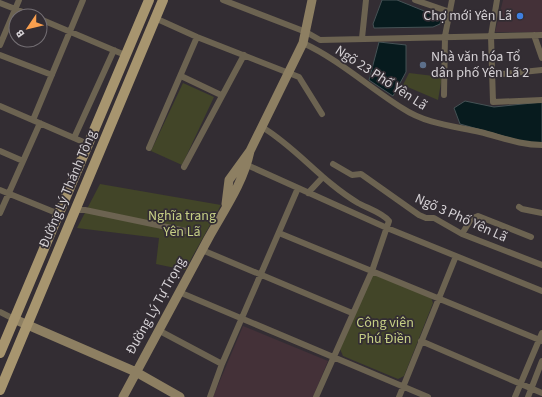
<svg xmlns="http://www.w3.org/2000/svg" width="542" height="397" viewBox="0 0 542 397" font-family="'Source Sans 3',sans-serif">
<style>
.commercial{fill:#443138}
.green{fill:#424528}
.water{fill:#071b1e;stroke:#455255}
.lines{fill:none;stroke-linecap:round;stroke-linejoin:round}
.street{stroke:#6c6351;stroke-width:6}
.secondary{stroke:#8d7f62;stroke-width:9}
.primary{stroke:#a7956f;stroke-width:10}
.shop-dot{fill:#3f7fe0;stroke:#332d33;stroke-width:1.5}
.service-dot{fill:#5c6f8a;stroke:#332d33;stroke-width:1.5}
.labels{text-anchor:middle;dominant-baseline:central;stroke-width:3.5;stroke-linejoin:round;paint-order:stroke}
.poi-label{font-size:14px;fill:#d6d2d6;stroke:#332d33;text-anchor:end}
.street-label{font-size:14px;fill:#d6d2d6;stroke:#332d33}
.park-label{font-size:14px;fill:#c6cf85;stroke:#332d33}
</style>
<rect width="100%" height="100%" fill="#332d33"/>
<path class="commercial" d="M503,0H542V32H495Z
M243,326L328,361L313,397H213Z"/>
<path class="green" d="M409,73L442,77L438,100L403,85Z
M183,83L214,97L182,165L151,151Z
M100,184L221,205L185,270L156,264L159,238L77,228Z
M372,274L431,297L433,303L404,376L398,379L343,356L340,349Z"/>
<path class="water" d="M382,0H397L439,17L441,20L440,24L433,27L374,28L373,24Z
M379,42L406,45V72L393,96L369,80Z
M465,101L494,107L542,102V144L535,145L460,124L454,108Z"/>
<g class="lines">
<path class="street" d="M223,0L306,32L320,40L542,35
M415,0L450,12
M497,0L491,36L493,102L542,100
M0,3L33,16
M155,18L197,37L299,77L322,114
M40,19L125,55
M534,35L542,58
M362,38L366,0
M303,43C338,59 370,88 402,108C426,124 453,126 480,132C501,137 520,145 542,145
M0,45L19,0
M0,55L52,75
M492,75L542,70
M181,76L221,95
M444,95L445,36L452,0
M0,106L88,144
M33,120L83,0
M262,127C297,148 321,181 358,203C367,208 383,213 389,221L372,271L316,397
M74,138L114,50
M149,148L197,37
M0,151L23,161
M333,164L352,175L361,174L419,215L426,218H434L462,234L542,265
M247,165L387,228L542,291
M184,167L244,55
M0,190L59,214
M308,193L322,178
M519,207L522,209L542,213
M75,210H85L186,231
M0,213L40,123
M279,233L542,341
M462,234L471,219L478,216L531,237
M202,250L352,313
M179,292L428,397
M0,312L14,319
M158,330L222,364
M421,341L542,393
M210,397L222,364L298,188
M399,397L456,256
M515,397L542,333
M528,397L542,361"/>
<path class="secondary" d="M226,204L229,180L250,151L303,43L312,0
M14,319L136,372L180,397
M123,397C151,344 180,292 208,239C224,210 243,184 250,151"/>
<path class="primary" d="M0,353L149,0
M0,390L163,0"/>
</g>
<circle class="shop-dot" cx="520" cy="16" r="4"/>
<circle class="service-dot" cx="423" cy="65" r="4"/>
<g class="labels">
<g class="poi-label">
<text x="512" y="16">Chợ mới Yên Lã</text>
<text x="431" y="57" text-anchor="start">Nhà văn hóa Tổ<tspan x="431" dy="16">dân phố Yên Lã 2</tspan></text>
</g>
<g class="street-label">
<text transform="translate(381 78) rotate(33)">Ngõ 23 Phố Yên Lã</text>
<text transform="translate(68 189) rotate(-67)">Đường Lý Thánh Tông</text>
<text transform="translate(461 218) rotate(24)">Ngõ 3 Phố Yên Lã</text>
<text transform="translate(156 306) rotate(-61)">Đường Lý Tự Trọng</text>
</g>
<g class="park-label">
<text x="182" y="216">Nghĩa trang<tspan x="182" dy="16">Yên Lã</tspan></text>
<text x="385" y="323">Công viên<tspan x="385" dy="16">Phú Điền</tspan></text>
</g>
</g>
<g transform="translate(28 28) rotate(235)"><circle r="19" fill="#332d33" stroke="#746f74"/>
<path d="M0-3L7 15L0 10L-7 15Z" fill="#fa9f4e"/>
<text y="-6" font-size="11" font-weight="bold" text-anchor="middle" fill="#d6d2d6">B</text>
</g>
</svg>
